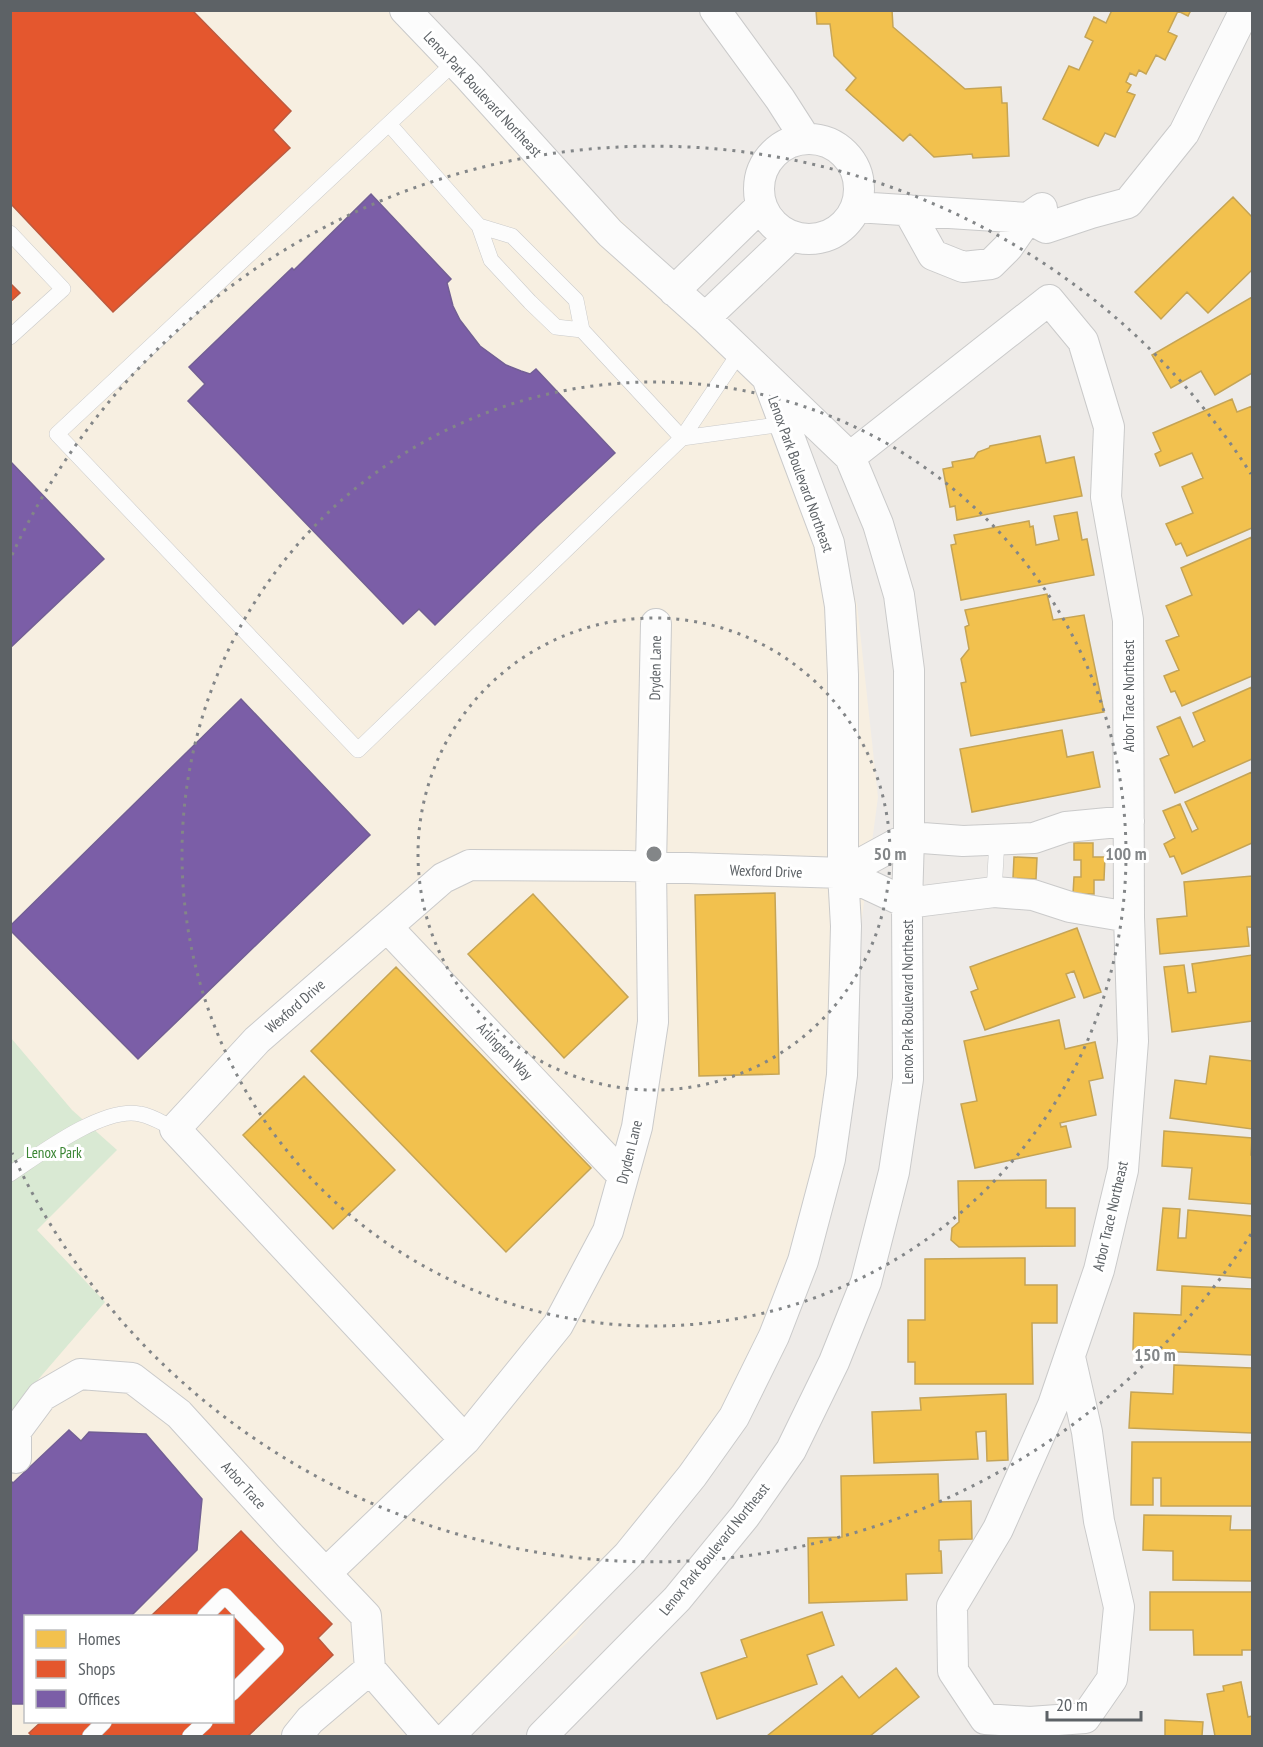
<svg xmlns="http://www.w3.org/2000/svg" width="1263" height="1747" viewBox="0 0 1263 1747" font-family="'PT Sans Narrow',sans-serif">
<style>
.commercial{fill:#f7efe1;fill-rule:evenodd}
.green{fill:#d9e9d3}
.homes{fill:#f2c14e;stroke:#c5a455;stroke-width:1.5}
.shops{fill:#e4572e;stroke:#bc5a3f;stroke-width:1.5}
.offices{fill:#7b5ea7;stroke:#725f94;stroke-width:1.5}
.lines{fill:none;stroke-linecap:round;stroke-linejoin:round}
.lane-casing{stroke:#cacaca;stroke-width:16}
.street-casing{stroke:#cacaca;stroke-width:32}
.lane{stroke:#fcfcfc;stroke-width:15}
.street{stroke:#fcfcfc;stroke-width:30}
.ring{fill:none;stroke:#838688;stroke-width:3;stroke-dasharray:3 6}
.labels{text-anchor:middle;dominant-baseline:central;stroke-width:6;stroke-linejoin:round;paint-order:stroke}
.street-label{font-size:15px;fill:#5d6266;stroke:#fff}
.park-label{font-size:15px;fill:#3b8634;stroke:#fff}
.centre{fill:#838688;stroke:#fff;stroke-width:3}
.ring-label{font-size:18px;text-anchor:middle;font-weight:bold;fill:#838688;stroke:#fff;stroke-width:6;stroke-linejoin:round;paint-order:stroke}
</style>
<rect width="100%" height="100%" fill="#eeebe8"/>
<path class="commercial" d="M11,11H420L548,149L727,323L820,498L857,604L878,797L831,1151L800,1311L576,1635L459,1736H11ZM26,1616H232V1722H26Z"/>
<path class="green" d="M11,1038L72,1110L117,1150L37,1230L105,1302L11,1411Z"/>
<path class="homes" d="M816,10H892L893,27L965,89L1001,87L1002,103H1007L1009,156L973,158L972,154L934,157L910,134L903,141L846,90L856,78L834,56L830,24H817Z
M1112,10H1191L1188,16L1178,11L1168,32L1177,36L1165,60L1156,55L1146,74L1139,70L1136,76L1130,73L1126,82L1131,85L1127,92L1135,95L1115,137L1105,133L1098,146L1043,119L1069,66L1079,70L1093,41L1085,37L1094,17L1106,23Z
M1233,197L1252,217V270L1208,313L1187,292L1161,319L1135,292Z
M1252,297V373L1215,395L1201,371L1171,388L1152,355Z
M1232,399L1237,412L1252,406V528L1187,556L1181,543L1176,545L1166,524L1193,513L1182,487L1203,478L1192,453L1160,466L1155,454L1161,451L1153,433Z
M1040,436L1046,463L1074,457L1082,496L957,520L955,506L950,507L943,469L953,467L952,462L974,458L978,452L989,448L990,446Z
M1077,512L1082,540L1087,539L1094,575L961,600L951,545L956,544L954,535L1029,521L1030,527L1033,526L1036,545L1059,540L1054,516Z
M1252,537V676L1182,706L1175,691L1171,692L1164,676L1179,670L1166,641L1179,636L1166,606L1192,595L1181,568Z
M1047,594L1053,620L1084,615L1104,712L971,736L961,683L966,682L961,659L969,649L965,627L969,625L965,610Z
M1252,687V759L1175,793L1160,759L1169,755L1157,727L1180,717L1193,747L1205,741L1193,713Z
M1062,730L1067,757L1093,752L1100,787L972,812L960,749Z
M1252,772V843L1182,874L1174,856L1170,857L1164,844L1175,838L1163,811L1180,804L1192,832L1198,829L1185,802Z
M1074,843H1093V857H1105L1104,880H1094V894H1073L1074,877H1081V860H1074Z
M1014,857L1037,858L1036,879L1013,878Z
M1252,876V927H1247L1249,946L1160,954L1157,919L1187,916L1184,882Z
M775,893L779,1074L699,1076L695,895Z
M533,894L628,997L564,1058L468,954Z
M1077,928L1101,992L1084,998L1074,971L1066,974L1075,997L985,1030L971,992L978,989L970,967Z
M1252,955V1021L1172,1032L1164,967L1184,965L1188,993L1196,992L1192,964Z
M396,967L591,1168L506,1252L311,1051Z
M1059,1020L1065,1049L1095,1042L1103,1078L1089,1081L1096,1115L1060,1123L1061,1127L1066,1126L1071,1147L975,1168L961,1104L977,1101L964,1041Z
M1210,1056L1252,1061V1129L1170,1118L1175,1080L1206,1084Z
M304,1076L395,1170L333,1229L243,1135Z
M1164,1131L1252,1138L1251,1155H1252V1204L1189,1199L1192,1168L1162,1166Z
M1046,1180V1208H1075V1246L959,1247L951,1240L952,1228L959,1222L958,1181Z
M1163,1208L1180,1209L1178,1238H1186L1188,1210L1252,1216V1278L1157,1270Z
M1025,1258V1285H1057V1323H1032L1033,1384H915V1362H908V1320H925V1259Z
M1182,1286L1252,1289V1355L1133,1350L1134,1313L1181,1315Z
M1174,1365L1252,1368V1433L1129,1428L1131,1392L1173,1394Z
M1006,1394L1008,1460L987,1461L986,1431L976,1432L978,1459L874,1463L872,1412L921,1410L920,1398Z
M1132,1442H1252V1506H1161V1478H1153V1505H1131Z
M938,1474L939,1502L971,1501L972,1539L939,1540V1551H941L942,1573L906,1574L907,1600L809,1603L808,1538L842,1537L841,1476Z
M1144,1515L1231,1516L1230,1530H1252V1581L1173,1580V1551L1143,1550Z
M1150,1592H1252V1650H1242V1655H1194L1193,1630H1150Z
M822,1612L834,1645L807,1655L817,1684L717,1719L701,1673L747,1657L741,1640Z
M896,1668L919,1697L870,1736H767L842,1676L859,1698Z
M1241,1682L1248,1717L1252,1716V1736H1215L1207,1694L1224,1691L1223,1686Z
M1165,1720L1203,1722L1202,1736H1165Z"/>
<path class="shops" d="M10,10H192L291,111L273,130L290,148L113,312L10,203Z
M10,283L20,293L10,302Z
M241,1531L332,1624L318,1638L333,1655L248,1736H32L29,1733L41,1722H232V1616H151Z"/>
<path class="offices" d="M371,194L451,279L447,283L453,306L460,320L480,346L506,365L521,371L530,374L536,369L615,453L538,525L435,625L419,609L403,624L188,401L205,384L189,367L292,268L294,270Z
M10,461L104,559L10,648Z
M241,699L370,835L138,1059L10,930V926Z
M69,1430L81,1441L89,1432L146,1434L202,1499L197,1550L131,1616H26V1704H10V1480L13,1483Z"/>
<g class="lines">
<defs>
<path id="lane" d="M455,62L57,434L358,750L682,438L740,352
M389,124L479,226L491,260L530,302L556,327L582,330
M479,226L512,236L576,300L582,330L682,438
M10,233L63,289L10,337
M682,438L784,424
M994,892L997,840
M10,1174C40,1154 103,1106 140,1114C152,1116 164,1124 175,1129
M205,1616L225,1596L276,1649L232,1693
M90,1736L104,1722
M190,1736L205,1722"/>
<path id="street" d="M405,10L469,77L610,233L705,318L850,457L878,524L899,595L909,670V837L907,903L908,1079L894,1172L866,1282L834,1362L791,1450L745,1516L677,1599L542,1736
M715,10L780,99L805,138
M759 189a50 50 0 1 1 100 0a50 50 0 1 1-100 0Z
M856,207L1028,218L1046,228L1091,213L1128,203L1184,133L1245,10
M908,210L933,255L963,267L991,264L1008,247L1028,218L1042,208
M674,291L761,206
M705,318L790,237
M850,457L1049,300L1083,341L1109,427L1106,497L1128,620L1129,917L1133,1041L1123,1170L1099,1270L1053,1405L998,1529L952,1606L953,1671L985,1719L1030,1722L1085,1718L1112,1679L1119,1607L1099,1521L1087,1432L1070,1357
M843,873L909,837L963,841L1034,838L1066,827L1129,821
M387,927L623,1176
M465,1440L175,1129L257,1040L443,878L470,865L627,866L843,873L907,903L994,892L1033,895L1070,907L1129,917
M16,1458V1431L42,1396L80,1374L132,1378L179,1414L290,1536L366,1616L370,1669L428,1736
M326,1573L465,1440L558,1325L608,1231L637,1127L653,1022L651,866L656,624
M297,1736L310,1720L370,1669
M449,1736L628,1555L692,1476L734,1417L774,1336L803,1261L830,1159L842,1075L846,926L843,873V675L840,606L829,543L769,383"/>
</defs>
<use href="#lane" class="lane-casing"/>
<use href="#street" class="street-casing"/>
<use href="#lane" class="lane"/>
<use href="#street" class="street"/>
</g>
<g class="ring">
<circle cx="654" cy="854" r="236"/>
<circle cx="654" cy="854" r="472"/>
<path d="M1251 1234A708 708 0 0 1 12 1153M12 555A708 708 0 0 1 1251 474"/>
</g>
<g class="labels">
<g class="street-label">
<text transform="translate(483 94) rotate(47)">Lenox Park Boulevard Northeast</text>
<text transform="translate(801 474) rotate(70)">Lenox Park Boulevard Northeast</text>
<text transform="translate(655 668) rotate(-89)">Dryden Lane</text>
<text transform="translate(1128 696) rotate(-90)">Arbor Trace Northeast</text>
<text transform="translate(766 871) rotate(2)">Wexford Drive</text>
<text transform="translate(907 1002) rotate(-90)">Lenox Park Boulevard Northeast</text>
<text transform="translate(295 1006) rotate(-41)">Wexford Drive</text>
<text transform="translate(505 1051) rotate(46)">Arlington Way</text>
<text transform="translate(629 1152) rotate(-76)">Dryden Lane</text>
<text transform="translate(1110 1216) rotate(-77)">Arbor Trace Northeast</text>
<text transform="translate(244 1485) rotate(48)">Arbor Trace</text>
<text transform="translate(714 1549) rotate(-51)">Lenox Park Boulevard Northeast</text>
</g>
<g class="park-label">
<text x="54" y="1152">Lenox Park</text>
</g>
</g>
<circle cx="654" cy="854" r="9" class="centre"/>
<g class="ring-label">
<text x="890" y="860">50 m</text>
<text x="1126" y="860">100 m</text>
<text x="1155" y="1361">150 m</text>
</g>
<rect width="1263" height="1747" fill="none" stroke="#5d6266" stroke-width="24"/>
<rect x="24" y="1615" width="210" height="108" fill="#ffffff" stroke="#bec0c2" stroke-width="1.5"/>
<rect x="36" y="1630" width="30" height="18" fill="#f2c14e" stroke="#bec0c2" stroke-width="1.5"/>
<text x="78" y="1645" font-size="18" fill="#5d6266">Homes</text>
<rect x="36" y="1660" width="30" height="18" fill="#e4572e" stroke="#bec0c2" stroke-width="1.5"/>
<text x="78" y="1675" font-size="18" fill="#5d6266">Shops</text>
<rect x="36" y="1690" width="30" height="18" fill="#7b5ea7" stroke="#bec0c2" stroke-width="1.5"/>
<text x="78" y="1705" font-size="18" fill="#5d6266">Offices</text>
<path d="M1047 1711v9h94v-9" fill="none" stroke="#5d6266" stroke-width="3"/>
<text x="1056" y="1711" font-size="18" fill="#5d6266" stroke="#ffffff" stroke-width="4.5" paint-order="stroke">20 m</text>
</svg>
